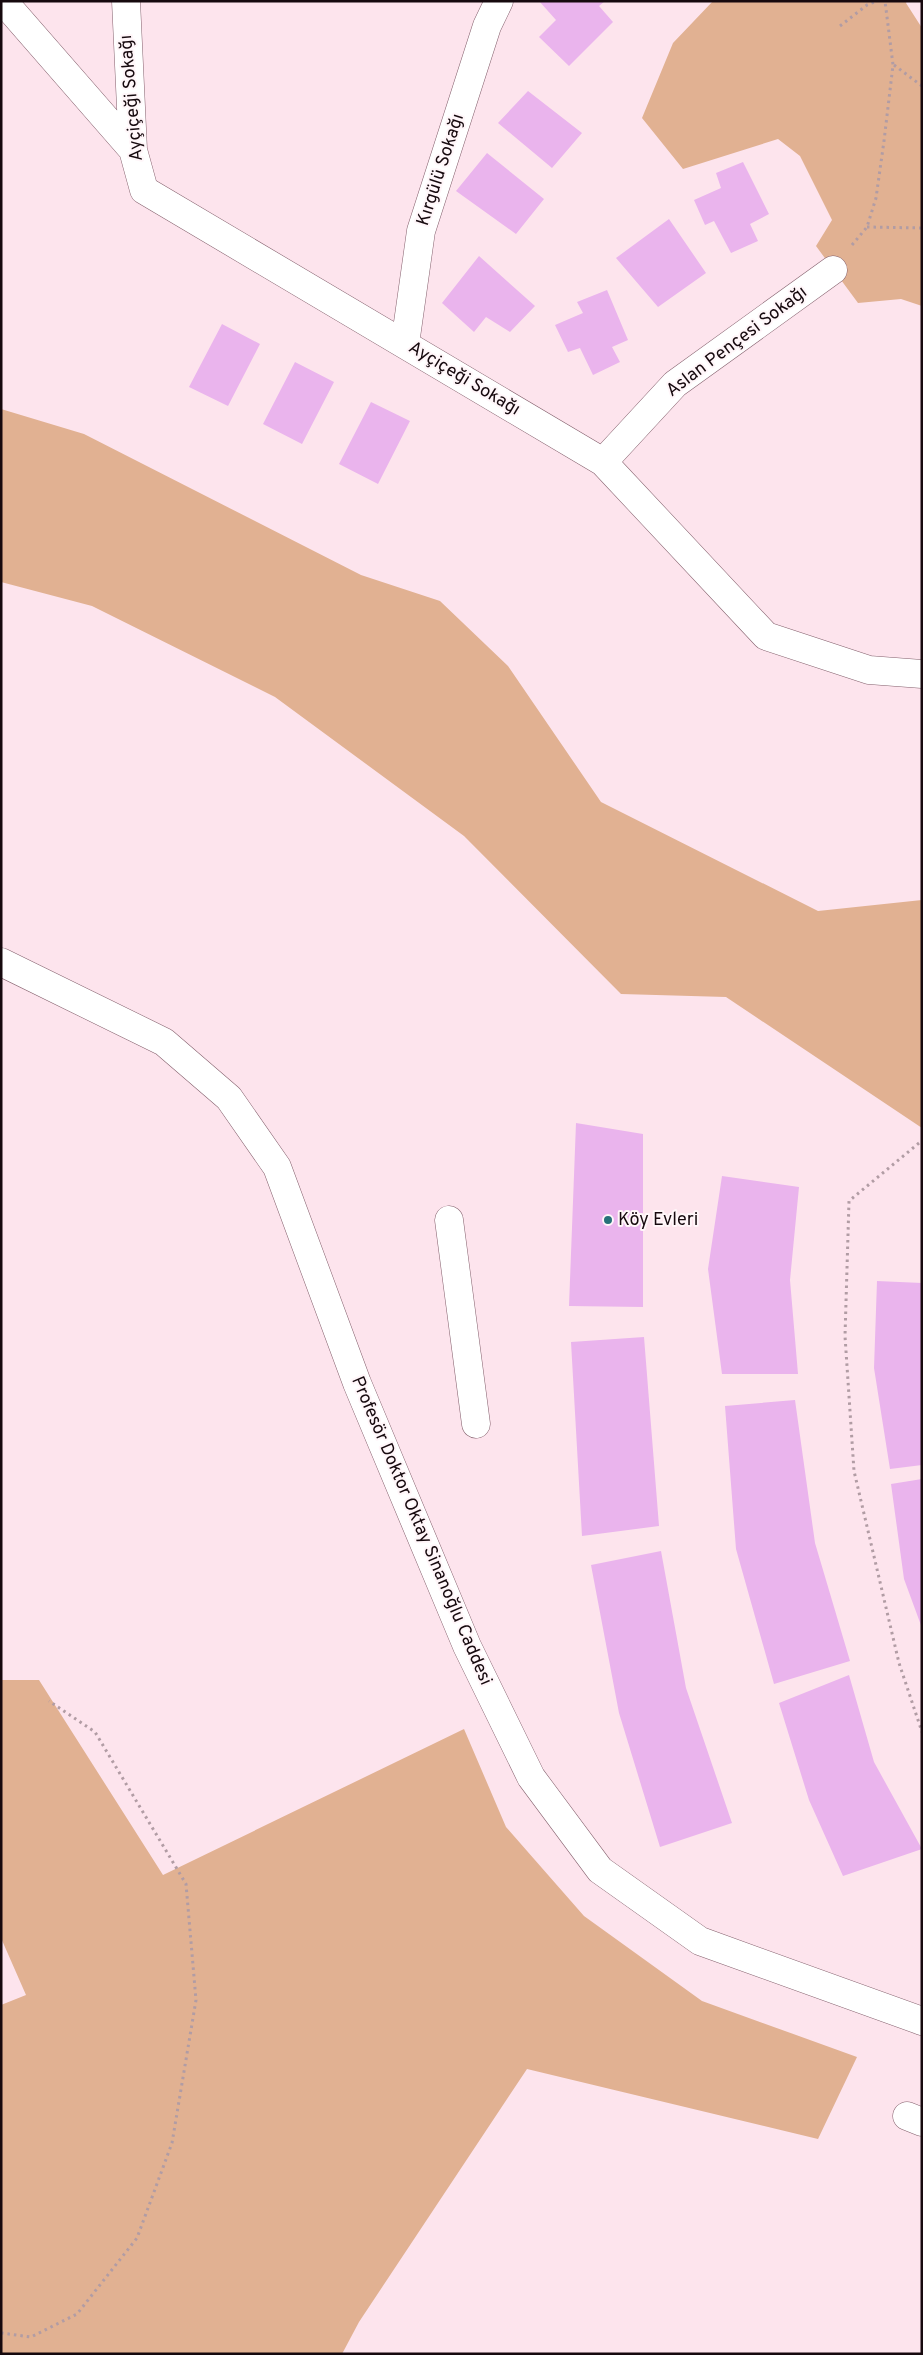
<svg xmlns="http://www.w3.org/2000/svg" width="923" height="2355" viewBox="0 0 923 2355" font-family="Overpass,sans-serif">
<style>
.green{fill:#e1b192}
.building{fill:#eab4ed}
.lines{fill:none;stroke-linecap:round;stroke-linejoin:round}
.minor-casing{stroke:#84606d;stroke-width:29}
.path{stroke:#b19ca4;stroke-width:3;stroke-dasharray:2.5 4;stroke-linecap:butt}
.minor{stroke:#fff;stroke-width:28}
.poi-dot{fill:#277179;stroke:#fff6f9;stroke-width:2}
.labels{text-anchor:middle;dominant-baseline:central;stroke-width:4;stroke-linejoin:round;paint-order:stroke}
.street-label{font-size:18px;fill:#16090e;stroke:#fff6f9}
.poi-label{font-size:18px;fill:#16090e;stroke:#fff6f9;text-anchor:start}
</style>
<rect width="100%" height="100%" fill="#fde4ed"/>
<path class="green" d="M713,1H907L906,3L922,28V306L901,299L858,303L816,246L832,220L800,156L778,139L683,169L642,118L673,43Z
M1,409L84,434L361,575L440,601L508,666L601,802L818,911L922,900V1128L726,997L621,994L464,836L275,697L92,606L1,582Z
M1,1680H39L163,1875L464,1729L506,1827L584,1916L702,2001L857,2057L818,2139L527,2069L359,2322L342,2354H1V2005L26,1995L1,1938Z"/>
<path class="building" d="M539,1H605L599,6L613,22L569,66L539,37L556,20Z
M528,91L582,133L552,168L498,123Z
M487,153L544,199L516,234L456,191Z
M743,162L769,214L750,224L758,241L731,253L714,221L705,225L694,200L721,188L716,173Z
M669,219L706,273L658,307L616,258Z
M479,256L535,306L510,332L486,317L474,332L442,303Z
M607,290L628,340L612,347L620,362L593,375L580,348L568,352L555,325L583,313L577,302Z
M222,324L260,344L228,406L189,387Z
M295,362L334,382L302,444L263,424Z
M371,402L410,421L378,484L339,464Z
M576,1123L643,1134V1307L569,1306Z
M722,1176L799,1187L790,1280L798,1374H722L708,1269Z
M877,1281L922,1283V1465L890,1469L874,1368Z
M644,1337L659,1526L582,1536L571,1342Z
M795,1400L815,1543L850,1661L774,1684L736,1549L725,1406Z
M922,1479V1628L904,1579L891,1484Z
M661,1551L686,1688L732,1823L660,1847L619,1713L591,1565Z
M849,1675L874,1762L922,1849L843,1876L809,1800L779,1703Z"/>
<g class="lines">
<defs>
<path id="minor" d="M3,1L133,150
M126,1L133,150L144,190L603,462L766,636L869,670L922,674
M405,344L421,231L487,26L499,1
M603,462L675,384L833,270
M1,962L164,1042L229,1098L277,1167L357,1383L467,1646L531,1777L600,1870L700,1941L922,2021
M449,1220L476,1424
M907,2116L922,2122"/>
</defs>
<use href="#minor" class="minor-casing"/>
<path class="path" d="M840,26L867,5L877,1
M894,65L922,86
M867,227L922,228
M852,245L867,227L876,198L884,141L893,65L885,1
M919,1143L849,1201L845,1336L854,1471L899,1663L922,1732
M1,2333L31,2337L77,2314L137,2238L172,2143L196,2000L186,1884L95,1732L49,1701"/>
<use href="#minor" class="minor"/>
</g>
<circle class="poi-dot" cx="608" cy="1220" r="5"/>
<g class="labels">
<g class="street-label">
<text transform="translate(132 98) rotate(-95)">Ayçiçeği Sokağı</text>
<text transform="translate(441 170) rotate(-72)">Kırgülü Sokağı</text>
<text transform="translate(737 342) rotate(-37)">Aslan Pençesi Sokağı</text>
<text transform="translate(464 379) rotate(31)">Ayçiçeği Sokağı</text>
<text transform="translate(421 1531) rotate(67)">Profesör Doktor Oktay Sinanoğlu Caddesi</text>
</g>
<g class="poi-label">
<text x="618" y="1220">Köy Evleri</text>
</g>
</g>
<rect width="923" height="2355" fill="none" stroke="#16090e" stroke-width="5"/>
</svg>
